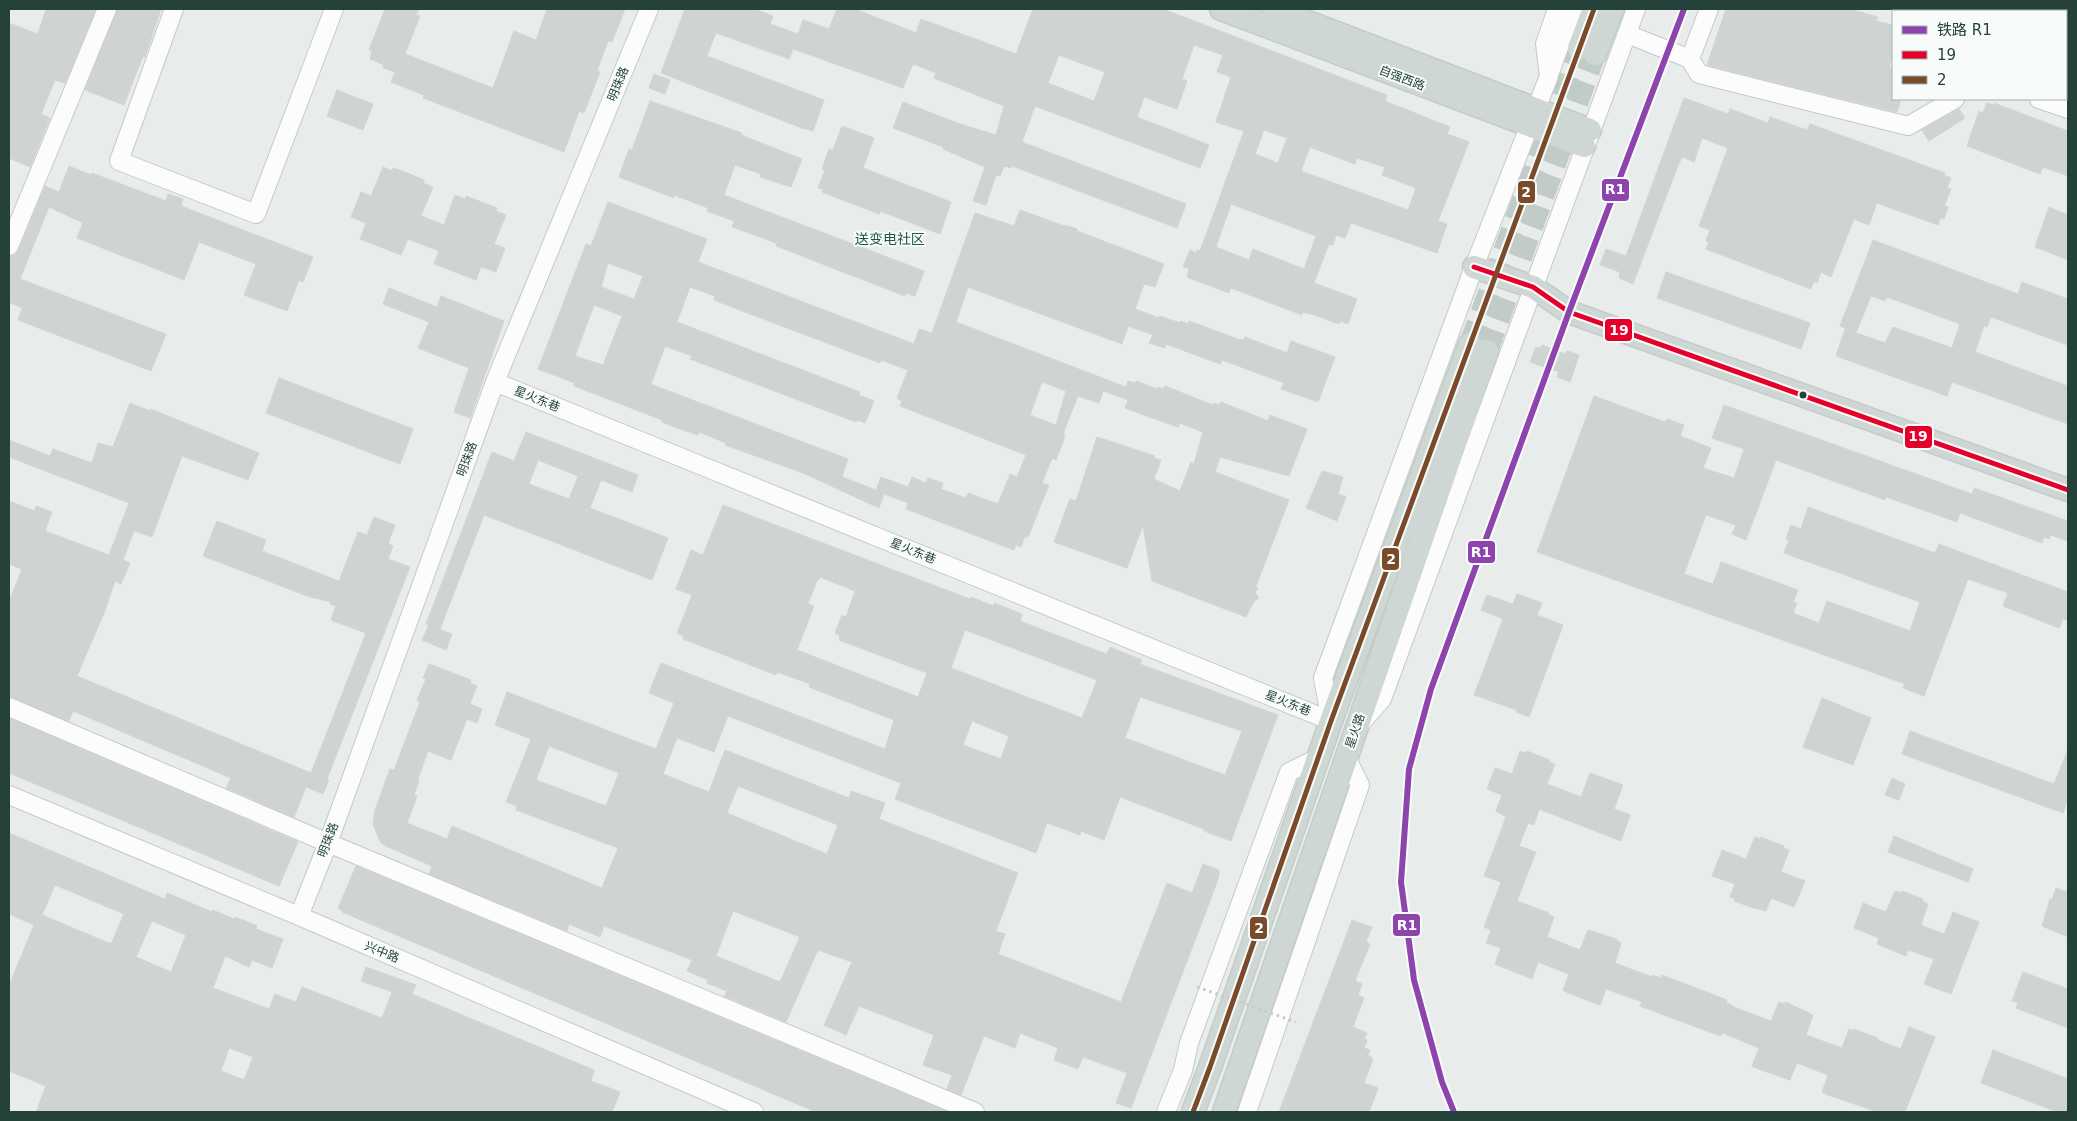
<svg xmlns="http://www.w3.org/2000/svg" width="2077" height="1121" viewBox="0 0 2077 1121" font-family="'DejaVu Sans','Noto Sans SC',sans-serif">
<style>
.building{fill:#cfd4d2;stroke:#d1d6d4;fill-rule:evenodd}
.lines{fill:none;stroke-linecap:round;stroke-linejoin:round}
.major-tunnel{stroke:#c1cbc8;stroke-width:22;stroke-dasharray:22 11;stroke-linecap:butt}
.minor-casing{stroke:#c5cac8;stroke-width:20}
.major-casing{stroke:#c3ccc9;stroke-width:25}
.minor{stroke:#fcfcfc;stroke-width:18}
.major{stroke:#cfd7d5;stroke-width:22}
.path-bridge{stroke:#c3ccca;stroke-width:3;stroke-dasharray:2.5 4;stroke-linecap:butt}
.bus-1-casing{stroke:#f7fbf9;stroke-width:9}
.bus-2-casing{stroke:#f7fbf9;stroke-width:9}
.bus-1{stroke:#e4002b;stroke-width:5}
.bus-2{stroke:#7a4b2a;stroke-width:5}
.rail-1-casing{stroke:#f7fbf9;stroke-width:10}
.rail-1{stroke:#8e44ad;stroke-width:6}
.bus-dot{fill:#24423a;stroke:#f7fbf9;stroke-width:2}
.labels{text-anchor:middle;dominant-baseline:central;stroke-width:4;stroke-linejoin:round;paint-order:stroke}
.street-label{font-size:12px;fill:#24423a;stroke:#f7fbf9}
.neighbourhood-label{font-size:14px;fill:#1f5548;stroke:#f7fbf9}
.line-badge{stroke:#f7fbf9;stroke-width:2}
.badge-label{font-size:14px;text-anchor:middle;font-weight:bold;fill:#fff}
</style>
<rect width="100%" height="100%" fill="#e8edeb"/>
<path class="building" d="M46,9H96L65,83L55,80L41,114L50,118L30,167L9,158V23L38,34Z
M117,9H161L145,57L143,56L124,105L85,90Z
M385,9H419L416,15L420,16L405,54L493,88L514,31L536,40L547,9H625L612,42L608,41L597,71L600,72L584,113L579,111L564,152L423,98L424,95L391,82L395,72L383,68L384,65L370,59L372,51L369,50Z
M685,9H754L773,16L770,24L798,34L803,20L829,29L837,9H855L916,33L921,19L1016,54L1033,9H1163L1387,95L1385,101L1450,127L1447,134L1469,142L1438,221L1447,224L1437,253L1351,223L1345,238L1336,235L1333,245L1329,244L1314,283L1357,299L1348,324L1340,321L1339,324L1311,314L1303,312L1302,315L1231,288L1229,293L1187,277L1189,269L1183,267L1190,250L1196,253L1197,250L1200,251L1244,131L1216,122L1231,77L1217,72L1223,55L1194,45L1182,79L1187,81L1177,109L1144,97L1137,117L1209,145L1200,168L1035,106L1022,142L1186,204L1177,228L1012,166L1011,168L1004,166L1000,176L996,175L986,205L973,201L985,167L943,149V147L893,128L903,102L960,124L996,135L1004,106L934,78L936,73L913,64L903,88L793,49L789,59L716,33L707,56L824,100L813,131L804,128V129L661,73ZM1059,55L1105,72L1094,101L1048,83ZM1264,130L1287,138L1278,163L1255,154ZM1310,147L1355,164L1357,158L1385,167L1382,175L1416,188L1408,210L1301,171ZM1231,204L1316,236L1304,269L1253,249L1249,260L1216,247Z
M1726,9H1850L1878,17L1876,21L1893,25V53L1889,67L1893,68V99H1901L1897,112L1707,65Z
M654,74L670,80L665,94L649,88Z
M337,90L373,104L363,130L327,116Z
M1684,98L1728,114L1730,109L1768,123L1770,117L1807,130L1810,124L1945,173L1944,175L1951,178L1947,188L1951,189L1944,206L1948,207L1944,219L1940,218L1938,225L1877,203L1869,225L1854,219L1831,277L1821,272L1817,283L1814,281L1811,289L1706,249L1709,242L1706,241L1710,230L1699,226L1728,148L1702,138L1694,162L1682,157L1677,168L1633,284L1619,278L1620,272L1600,265L1606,249L1626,256Z
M650,101L742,133L741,135L802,159L791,187L760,177L761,174L735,165L724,195L924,271L915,296L906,293L905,296L812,260L776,246V243L732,227L734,221L707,211L708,208L674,195V198L619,177L629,149L632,150Z
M1987,103L1994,105V103L2068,131V176L2043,167L2040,174L1967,146L1979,111L1983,113Z
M1959,109L1965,118L1929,141L1922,130Z
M842,126L874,138L863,168L951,202L940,234L880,211L879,214L822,192L823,189L818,188L825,170L822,169L829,149L833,150Z
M69,166L91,175L92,173L108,179L166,201L168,194L183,199L181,206L313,257L303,282L299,280L287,311L244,295L256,264L199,242L184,280L77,238L83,223L49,207L20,279L166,334L151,371L18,320L22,308L11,303L9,306V256L15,255L19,250L45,186L59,192Z
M383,167L392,171L393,168L405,172L424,180L423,183L433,187L421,216L444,225L455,195L465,199L466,196L497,208L496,211L506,215L494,244L505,248L496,272L481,267L476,280L434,264L439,251L408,239L401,255L360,239L366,223L351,217L361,192L371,196Z
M608,202L707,239L698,262L914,344L919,329L932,333L975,213L1014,226L1020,210L1064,226L1065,225L1077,229V231L1164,264L1155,287L1144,284L1135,309L1159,318L1160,316L1180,323L1181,321L1188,324L1189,321L1238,339L1244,340L1245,337L1287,353L1291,341L1335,357L1318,402L1281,389L1284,383L1222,360L1220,364L1166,344L1165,348L1149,343L1153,335L1128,326L1122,344L968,287L956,322L1126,387L1128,381L1135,383L1136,381L1157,389V387L1163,389L1165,386L1213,405L1214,403L1220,405L1221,402L1268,421L1270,415L1307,429L1289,476L1220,457L1215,472L1289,500L1256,586L1258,589L1255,592L1259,598L1254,601L1246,617L1152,581L1143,525L1127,568L1054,542L1070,499L1076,501L1097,437L1155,456L1154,458L1161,460L1154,479L1180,491L1191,462L1194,464L1203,432L1180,423L1178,427L1141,414L1125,408L1128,400L1103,391L1099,403L1078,396L1065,428L1056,425L1066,391L1042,382L1030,415L1065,429L1063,435L1065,436L1056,460L1052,458L1042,483L1049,485L1028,537L1025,536L1021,547L1016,545L1014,550L906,509L908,503L884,494L879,508L803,473L725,445L726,443L699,432L698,435L680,429L662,422V420L574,386L575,383L538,369L586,244L591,246ZM608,263L643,276L634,299L601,287ZM690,287L715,296L714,300L750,314L880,363L881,360L908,370L897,398L902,401L900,406L1026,455L1017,477L1010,474L998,504L968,493L966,498L941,489L943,483L928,478L926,483L912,477L908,487L881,477L876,490L842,477L848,459L653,385L651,384L665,346L692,356L690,359L856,422L858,420L865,423L874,401L859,395L860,392L677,322ZM594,305L622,316L603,365L575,356Z
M2049,207L2068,215V260L2035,247Z
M1873,240L2018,294L2022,282L2068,299V345L1991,317L1987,327L1984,326L1975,352L2068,386V424L1952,382L1947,396L1836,356L1845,329L1885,343L1893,327L1952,348L1960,324L1887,297L1885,301L1871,296L1856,333L1840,326Z
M1666,272L1810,323L1801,349L1657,298Z
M389,288L437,307L441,296L504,321L470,418L454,412L469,368L418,348L429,322L383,304Z
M1542,345L1565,354L1567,351L1579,355L1570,382L1557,377L1559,372L1530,362L1536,347L1541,348Z
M279,378L413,429L400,464L266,413Z
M1594,396L1665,422L1667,419L1684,425L1680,436L1711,448L1703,468L1734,478L1744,449L1712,438L1724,405L1972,494L1974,488L2068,521V541L2051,535L2049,539L2044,537L2042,543L1960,513L1957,522L1886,497L1885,500L1776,460L1746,540L1732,534L1736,525L1706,515L1684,574L1713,584L1721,562L1798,590L1793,602L1797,603L1793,613L1819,623L1827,601L1910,631L1920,602L1784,553L1789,540L1786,539L1791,525L1801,529L1808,507L1935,553L1939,544L2068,592V621L2063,619L2059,628L2003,606L2008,593L1968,579L1924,696L1903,688L1905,684L1537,552Z
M130,403L150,411L151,409L259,453L248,480L182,456L152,537L134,531L123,560L130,563L121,584L115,581L104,613L77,676L311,773L366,633L331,620L336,606L330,604L331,602L307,596L203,556L217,521L266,540L262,551L339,581L358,532L367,535L374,517L395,525L388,543L393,546L388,559L410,567L327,779L329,780L323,794L306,787L294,817L226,788L231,778L73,711L69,721L9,697V602L22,569L9,564V501L35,511L36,506L52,512L45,531L109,555L129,503L9,457V440L50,456L53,449L92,463L98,443L113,447Z
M526,432L638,475L632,492L601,480L590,508L668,538L652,580L484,515L440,629L426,624L492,452L514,461ZM538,460L578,476L569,499L529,484Z
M1322,471L1343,477L1338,494L1346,497L1337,521L1306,508Z
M723,505L970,599L971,597L993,606L994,603L1022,614L1020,621L1098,651L1107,654L1110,647L1142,660L1140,664L1278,715L1231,841L1204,831V829L1120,797L1104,840L1081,831L1080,835L1047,823L1036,853L895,799L901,783L728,716L714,752L677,738L663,774L709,792L725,750L849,798L851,791L885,803L879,819L1018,873L996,931L1005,934L998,954L1121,1002L1167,883L1192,893L1203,864L1219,870V876L1210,901L1131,1108L1116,1103L1127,1073L1083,1057L1078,1069L1054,1060L1058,1048L1020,1033L1015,1048L984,1036L961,1095L947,1089L952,1075L923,1065L934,1035L859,1006L846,1035L824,1025L852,962L818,950L786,1022L724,996L727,991L707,983L708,980L687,971L692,960L604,926L600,937L569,924L567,931L429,874L432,866L388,847L381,843L373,824L375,810L390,769L394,770L420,702L417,700L426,679L423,678L429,664L471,680L470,683L477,686L470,704L482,709L477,723L467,719L451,760L428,751L418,779L419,780L414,795L417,796L407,823L447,839L452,826L602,888L618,848L516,810L517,806L506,802L531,739L495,725L507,692L656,749L674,703L649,693L661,663L885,749L894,720L809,687L810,684L802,681L777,672L776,675L683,639L684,636L677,633L692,595L676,589L691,550L703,555ZM820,577L855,591L846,617L842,615L835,633L840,636L839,640L927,673L918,697L797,650L814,606L808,604L817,580H819ZM965,630L1097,680L1082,718L951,668ZM1140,697L1242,731L1225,775L1125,738ZM972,721L1009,736L1001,759L963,745ZM549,746L619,773L606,806L536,780ZM738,786L838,825L827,854L727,813ZM733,911L800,937L780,982L716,956Z
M1517,594L1542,603L1537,615L1563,625L1529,717L1516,712L1517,710L1474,695L1503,619L1481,610L1487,595L1513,604Z
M429,625L452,634L446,650L422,640Z
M1822,698L1871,718L1853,765L1803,747Z
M9,718L298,842L279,886L9,773Z
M1910,731L2054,784L2068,749V799L2063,813L1902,754Z
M1520,751L1526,753L1527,751L1550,760L1549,762L1555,764L1547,784L1581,797L1590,773L1623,785L1614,809L1630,815L1621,841L1539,809L1534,825L1528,823L1519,846L1536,852L1517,901L1549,913V915L1554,917L1547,937L1580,950L1588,930L1617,939V941L1621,943L1615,963L1652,977V975L1661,978L1662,975L1727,1000L1726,1002L1734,1007L1771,1021L1779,1002L1785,1004L1786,1002L1813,1015L1806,1035L1842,1048L1849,1029L1854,1031V1029L1878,1038L1877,1040L1901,1049L1909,1027L1935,1037L1905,1112H1878L1828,1095L1822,1092L1828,1075L1797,1063L1790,1080L1758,1069L1752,1066L1759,1048L1723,1033L1720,1036L1640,1006L1642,1002L1606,989L1600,1005L1568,993L1563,990L1569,974L1538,962L1532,979L1495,964L1501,948L1486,943L1491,930L1484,927L1501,882L1484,876L1506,817L1496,811L1502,795L1487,789L1495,768L1512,774Z
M1892,778L1905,784L1899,800L1885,795Z
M9,833L165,899L167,893L212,912L213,910L234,919L235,917L243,920L257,926L256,929L283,939L272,968L252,960L249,967L225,956L213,988L269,1009L275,994L296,1002L302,987L382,1018L392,992L361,981L366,967L416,985L412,994L594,1070L591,1081L620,1092L612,1112H36L46,1086L9,1071V986L34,925L9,914ZM55,885L124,914L111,944L42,915ZM152,921L186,935L171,972L136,957ZM229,1048L253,1057L244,1080L221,1071Z
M1894,836L1973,869L1968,882L1888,852Z
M1755,837L1760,839L1761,837L1784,846L1783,848L1789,850L1781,872L1805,881L1794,907L1771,898L1766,911L1754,908L1734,901L1735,899L1730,897L1735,884L1712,876L1722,850L1746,859Z
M356,866L948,1112H816L342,912L343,911L338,908Z
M2056,888L2068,892V937L2042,926L2050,899L2052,900Z
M1895,891L1901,893L1902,891L1923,899L1922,901L1928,904L1921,925L1944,934L1953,912L1979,922L1951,994L1924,984L1934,959L1908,950L1906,956L1877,944L1879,938L1854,928L1863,903L1886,912Z
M1352,920L1372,927L1366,942L1370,944L1355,981L1362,984L1358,995L1364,998L1353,1027L1367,1033L1364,1039L1367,1040L1364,1048L1370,1050L1368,1055L1373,1059L1364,1083L1378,1088L1369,1112H1279Z
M2023,972L2068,989V1028L2016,1008L2018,1003L2012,1001Z
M1993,1050L2068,1079V1112H2057L1981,1083Z"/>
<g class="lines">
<path class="major-tunnel" d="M1470,344L1579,48
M1487,351L1595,54"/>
<defs>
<path id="minor" d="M174,9L119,161L256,214L334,9
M1627,34L1690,59L1699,74L1908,126L1955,99
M1690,59L1709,9
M1550,72L1573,9
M2039,99L2068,109
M9,246L107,9
M495,382L1331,721
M9,707L328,843L975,1112
M1331,721L1323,678L1474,267L1549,76L1545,44L1557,9
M1360,724L1382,699L1636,9
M9,795L299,916L754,1112
M299,916L328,843L495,382L649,9
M1166,1112L1183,1070L1189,1043L1289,772L1318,758
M1247,1112L1360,785L1346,757"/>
<path id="major" d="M1221,9L1584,146
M1274,9L1590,130
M1579,48L1594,9
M1595,54L1612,9
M1474,267L1533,287L1569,312L2068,490
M1193,1112L1210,1067L1331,721L1470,344
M1224,1112L1487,351"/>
</defs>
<use href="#minor" class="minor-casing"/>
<use href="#major" class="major-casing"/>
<use href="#minor" class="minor"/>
<use href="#major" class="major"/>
<path class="path-bridge" d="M1197,987L1296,1022"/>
<defs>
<path id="bus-1" d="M1474,267L1533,287L1569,312L2068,490"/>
<path id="bus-2" d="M1193,1112L1210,1067L1331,721L1594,9"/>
</defs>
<use href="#bus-1" class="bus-1-casing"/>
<use href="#bus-2" class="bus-2-casing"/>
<use href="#bus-1" class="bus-1"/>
<use href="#bus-2" class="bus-2"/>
<defs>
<path id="rail-1" d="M1454,1112L1442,1082L1414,980L1401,882L1409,769L1431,689L1569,312L1684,9"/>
</defs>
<use href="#rail-1" class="rail-1-casing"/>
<use href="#rail-1" class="rail-1"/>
</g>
<circle class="bus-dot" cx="1803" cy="395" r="4.5"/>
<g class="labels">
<g class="street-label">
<text transform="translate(1402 78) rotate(21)">自强西路</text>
<text transform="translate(618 84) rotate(-68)">明珠路</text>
<text transform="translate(537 399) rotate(22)">星火东巷</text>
<text transform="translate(467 459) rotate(-70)">明珠路</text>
<text transform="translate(913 551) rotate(22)">星火东巷</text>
<text transform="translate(1288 703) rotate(22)">星火东巷</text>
<text transform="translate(1355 731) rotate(-71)">星火路</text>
<text transform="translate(328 840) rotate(-69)">明珠路</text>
<text transform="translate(382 952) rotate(23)">兴中路</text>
</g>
<g class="neighbourhood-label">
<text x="890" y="239">送变电社区</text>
</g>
</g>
<g class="line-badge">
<rect x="1601" y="178" width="29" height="24" rx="5" fill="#8e44ad"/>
<rect x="1517" y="180" width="19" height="24" rx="5" fill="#7a4b2a"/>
<rect x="1604" y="318" width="29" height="24" rx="5" fill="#e4002b"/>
<rect x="1904" y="425" width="29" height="24" rx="5" fill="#e4002b"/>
<rect x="1467" y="540" width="29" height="24" rx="5" fill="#8e44ad"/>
<rect x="1381" y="547" width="19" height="24" rx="5" fill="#7a4b2a"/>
<rect x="1392" y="913" width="29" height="24" rx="5" fill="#8e44ad"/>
<rect x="1249" y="916" width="19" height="24" rx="5" fill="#7a4b2a"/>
</g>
<g class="badge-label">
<text x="1615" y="194">R1</text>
<text x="1526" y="197">2</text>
<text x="1619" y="335">19</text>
<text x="1918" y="441">19</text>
<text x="1481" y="557">R1</text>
<text x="1391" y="564">2</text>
<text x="1407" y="930">R1</text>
<text x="1259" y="933">2</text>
</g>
<rect width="2077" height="1121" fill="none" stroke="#24423a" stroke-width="20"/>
<rect x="1892" y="10" width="175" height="90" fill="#f7fbf9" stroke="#a3b1ad"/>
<rect x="1902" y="26" width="25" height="8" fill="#8e44ad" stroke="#a3b1ad"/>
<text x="1937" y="35" font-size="15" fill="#24423a">铁路 R1</text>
<rect x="1902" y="51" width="25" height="8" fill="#e4002b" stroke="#a3b1ad"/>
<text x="1937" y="60" font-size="15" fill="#24423a">19</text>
<rect x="1902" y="76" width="25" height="8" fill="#7a4b2a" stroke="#a3b1ad"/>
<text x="1937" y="85" font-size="15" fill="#24423a">2</text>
</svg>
